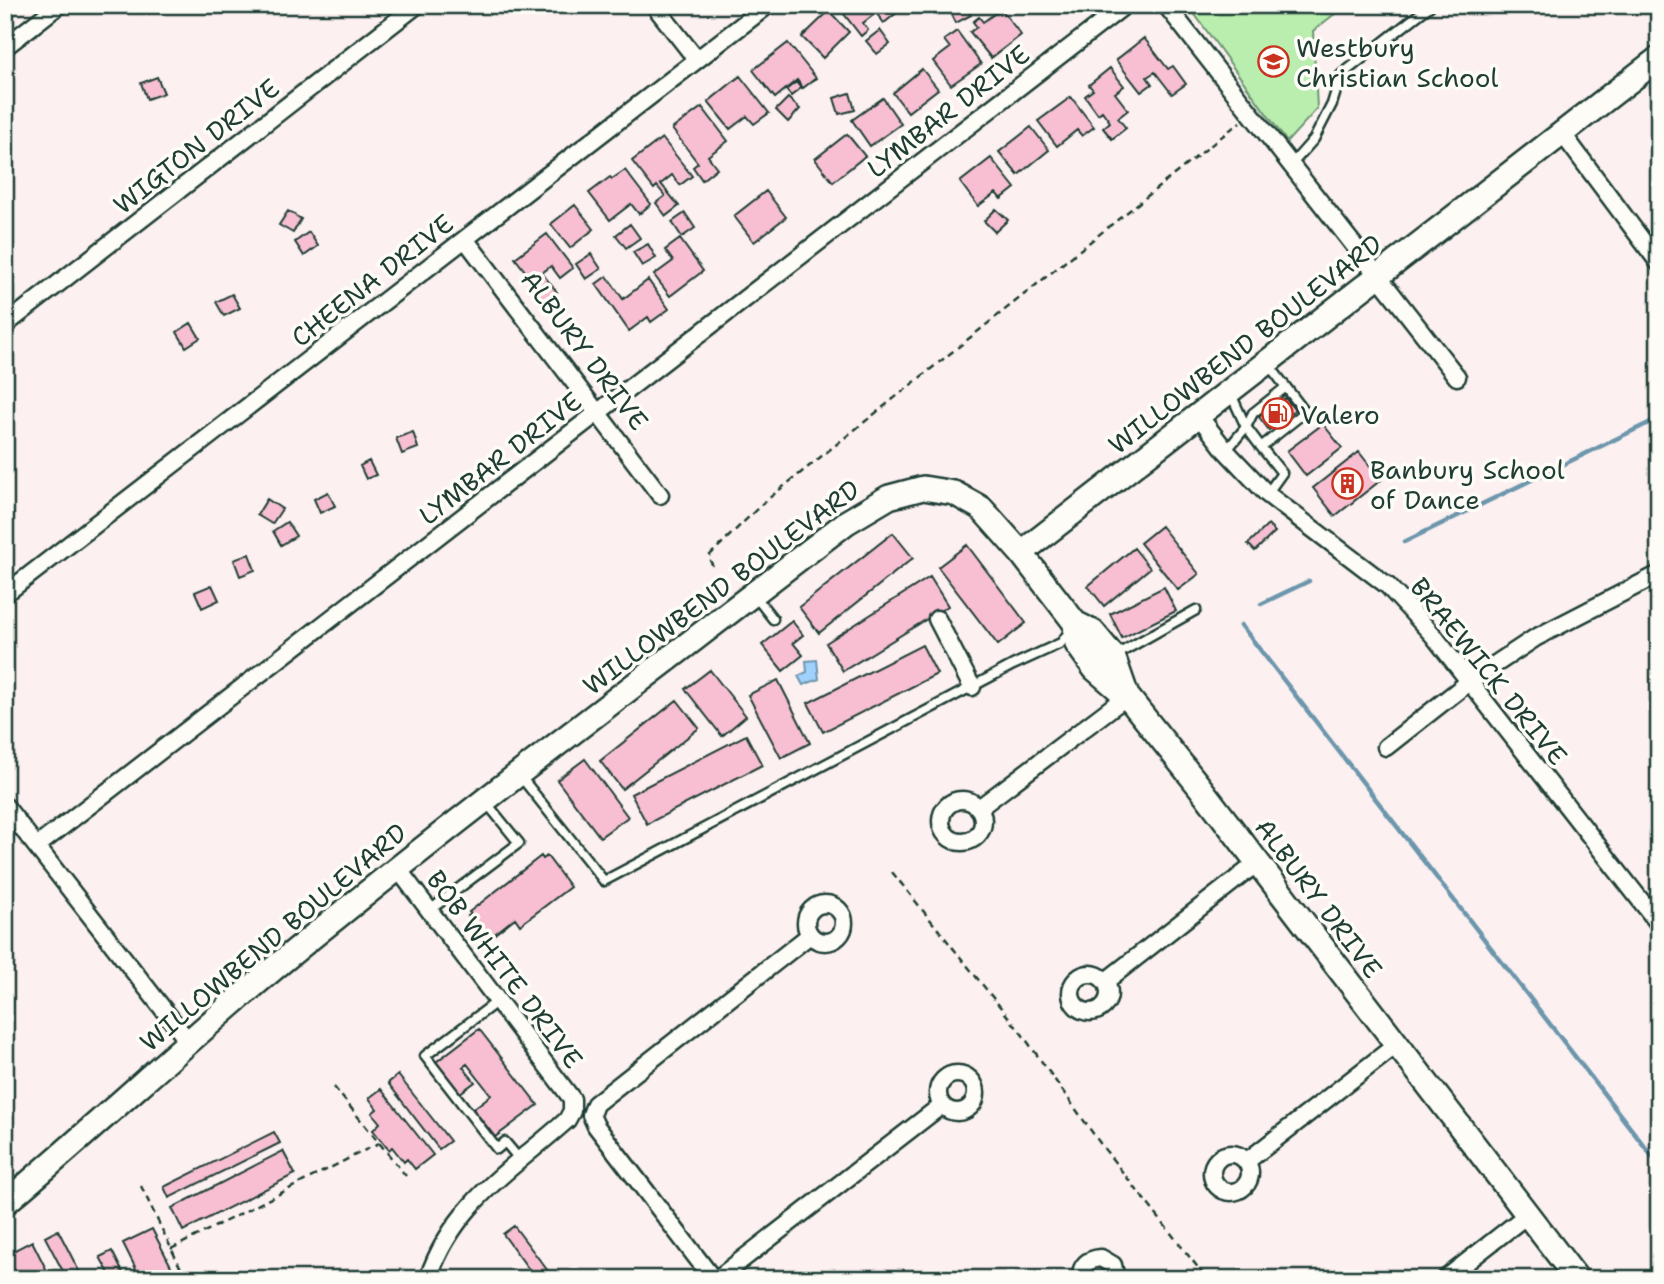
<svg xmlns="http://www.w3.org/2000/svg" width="1664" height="1284" viewBox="0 0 1664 1284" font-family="'Shantell Sans',sans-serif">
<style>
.green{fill:#baeeaf;stroke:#6c9672;stroke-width:2}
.water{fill:#9fd1fc;stroke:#6c96ac;stroke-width:2}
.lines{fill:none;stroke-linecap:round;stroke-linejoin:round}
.stream{stroke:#6c96ac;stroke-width:4.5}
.building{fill:#f8bfd3;stroke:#1f3d34;stroke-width:2}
.lane-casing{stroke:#1f3d34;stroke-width:13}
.street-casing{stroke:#1f3d34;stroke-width:21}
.secondary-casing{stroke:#1f3d34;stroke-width:28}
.path{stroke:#1f3d34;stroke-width:2.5;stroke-dasharray:7 5;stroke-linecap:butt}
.lane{stroke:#fdfcf7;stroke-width:8}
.street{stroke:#fdfcf7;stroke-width:16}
.secondary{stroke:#fdfcf7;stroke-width:23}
.labels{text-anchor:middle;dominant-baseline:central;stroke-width:7;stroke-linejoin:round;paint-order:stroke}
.poi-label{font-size:26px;fill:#1f3d34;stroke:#fdfcf7;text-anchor:start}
.street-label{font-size:26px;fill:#1f3d34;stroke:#fdfcf7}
</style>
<rect width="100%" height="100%" fill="#fcf0f0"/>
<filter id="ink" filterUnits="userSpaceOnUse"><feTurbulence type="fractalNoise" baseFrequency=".0143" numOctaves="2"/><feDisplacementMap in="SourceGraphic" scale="14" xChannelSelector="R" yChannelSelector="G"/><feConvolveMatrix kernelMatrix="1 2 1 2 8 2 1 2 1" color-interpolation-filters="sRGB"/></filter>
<g filter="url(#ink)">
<path class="green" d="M1188,5H1346L1313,31L1317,109L1287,142Z"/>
<path class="water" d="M817,660L819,679L803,685L798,676L807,672L806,661Z"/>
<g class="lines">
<path class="stream" d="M1404,542L1659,418
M1261,604L1309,581
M1241,625L1659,1165"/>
</g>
<path class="building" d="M837,5H903L904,7L884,23L876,13L863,23L868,30L861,36Z
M952,5H965L971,15L956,23L948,7Z
M1001,9L1021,35L991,58L970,32L977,27L973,22L979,17L983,22Z
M829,11L849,32L823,58L802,37Z
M880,30L890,44L877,54L866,41Z
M957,31L981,64L951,85L933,61L950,48L944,40Z
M1144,38L1168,69L1173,66L1186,84L1172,94L1155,72L1147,77L1152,84L1141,92L1116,60Z
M788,43L816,78L803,88L797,80L775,98L753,70Z
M1110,68L1124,86L1115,93L1128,110L1118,118L1126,128L1112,139L1103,128L1110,122L1102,111L1098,114L1085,96L1093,90L1089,85Z
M922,69L938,89L908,112L893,93Z
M740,76L769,113L754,124L747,116L730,129L708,102Z
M157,77L164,93L147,99L141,83Z
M796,82L801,88L791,96L786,90Z
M850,93L855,110L839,114L834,98Z
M1071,97L1094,127L1082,136L1077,130L1057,146L1038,121Z
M788,98L800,109L788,122L776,110Z
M883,98L901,124L870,146L852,120Z
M702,107L728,141L708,156L717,168L702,180L693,167L698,163L672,129Z
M1031,127L1049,150L1018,175L999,152Z
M847,134L865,156L833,182L815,159Z
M662,138L692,176L680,185L672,175L661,184L679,206L666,216L656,203L665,196L657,186L654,189L632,161Z
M991,158L1015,188L1001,199L996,193L978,206L960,182Z
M625,170L651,204L639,214L631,204L610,220L589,193L610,177L612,179Z
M766,191L786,217L754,242L734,216Z
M575,205L594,229L570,248L551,224Z
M996,209L1008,220L995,232L984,221Z
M288,211L301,219L293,233L279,225Z
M685,213L695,228L682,237L672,222Z
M630,224L640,238L626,248L616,235Z
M309,232L318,246L304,256L295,242Z
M547,234L573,268L560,278L551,266L542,273L557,292L542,304L530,288L535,284L515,258Z
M680,239L703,271L670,296L654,275L673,261L665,250Z
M648,244L656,258L642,266L633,252Z
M591,254L601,269L586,279L576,264Z
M607,276L623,299L648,280L669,309L651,322L648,317L629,331L596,284Z
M232,294L240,308L224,316L216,302Z
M191,323L200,338L186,347L177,332Z
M1285,398L1295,410L1269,430L1259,417Z
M1323,424L1342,448L1306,476L1287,451Z
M413,432L418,448L402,454L396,438Z
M1359,452L1381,480L1335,516L1313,488Z
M369,461L376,475L366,479L360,466Z
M328,492L335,506L320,513L314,499Z
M267,499L282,509L272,524L257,515Z
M287,522L296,536L281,545L273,531Z
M1268,525L1275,532L1255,551L1248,544Z
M1161,526L1199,574L1178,590L1140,543Z
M893,533L913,558L819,633L799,607Z
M967,545L1026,623L998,645L938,567Z
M1134,548L1150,568L1104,606L1088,586Z
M249,554L255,570L240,576L234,560Z
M930,577L948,606L843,671L826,643Z
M212,585L219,600L202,608L195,592Z
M1164,587L1176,611L1122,638L1110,614Z
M792,621L803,635L793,643L803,655L783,671L762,645Z
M922,645L937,674L823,732L808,703Z
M710,670L746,716L722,736L685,689Z
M778,680L810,743L781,758L748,695Z
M677,700L699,728L622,789L600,761Z
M746,735L762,765L647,824L631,794Z
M585,759L628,817L600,837L557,780Z
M541,856L543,859L547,856L570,887L520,925L515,918L487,940L468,916L471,914L469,912Z
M479,1029L538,1105L495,1137L473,1109L491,1095L467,1064L463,1067L475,1082L460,1093L436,1062Z
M398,1075L450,1141L439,1149L388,1083Z
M381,1089L433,1155L415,1169L407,1159L404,1162L392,1147L389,1150L373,1130L380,1123L372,1113L377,1109L369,1098Z
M274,1132L280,1143L169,1198L164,1187Z
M283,1151L295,1174L183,1231L172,1208Z
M514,1226L554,1279H536L503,1234Z
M152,1229L176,1276L170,1279H141L123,1243Z
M58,1230L83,1279H67L45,1237Z
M32,1241L51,1279H14L5,1262V1255Z
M112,1251L126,1279H112L100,1257Z"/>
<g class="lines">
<defs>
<path id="lane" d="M1291,165L1314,139L1332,104L1341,75L1431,5
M1230,392L1246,427L1253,413L1286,387
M1226,451L1246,427L1261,447
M1267,494L1282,473L1261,447L1305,412L1269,365
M755,596L773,619
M1116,655L1196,610
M521,777L604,881L1013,665L1061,643L1071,629
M430,910L519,843L485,801
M499,1000L425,1056L497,1149L505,1142L520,1160"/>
<path id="street" d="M654,5L697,60
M1166,5L1457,377
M5,47L59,5
M1562,133L1659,263
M465,239L660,495
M5,325L417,5
M1198,415L1226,451L1267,494L1388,586L1433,635L1659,924
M5,594L768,5
M937,619L972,687
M1386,747L1470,681L1535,638L1659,574
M941 821a21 21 0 1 1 42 0a21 21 0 1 1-42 0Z
M5,806L188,1041
M979,808L1127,696
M37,846L1125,5
M398,869L572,1099V1111L567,1120C511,1170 453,1204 428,1279
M806 923a19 19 0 1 1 38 0a19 19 0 1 1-38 0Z
M1071 993a19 19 0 1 1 38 0a19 19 0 1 1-38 0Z
M1106,981L1257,863
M938 1093a19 19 0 1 1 38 0a19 19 0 1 1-38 0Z
M1212 1173a19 19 0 1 1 38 0a19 19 0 1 1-38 0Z
M1247,1161L1396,1045
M713,1279L596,1126L591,1115L595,1104L810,935
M717,1279L942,1105
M1081,1279C1080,1265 1088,1259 1101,1258L1113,1265L1116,1279
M1445,1279L1528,1214"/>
<path id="secondary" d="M1021,553L1659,58
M1075,623L1077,644L1095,669L1124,694
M5,1203C112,1113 213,1016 322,929C494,790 672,657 847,522L889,497L923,488L954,493L981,508L1021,553L1075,623L1093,632L1113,656L1127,696L1199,786L1577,1279"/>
</defs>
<use href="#lane" class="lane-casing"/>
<use href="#street" class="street-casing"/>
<use href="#secondary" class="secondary-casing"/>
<path class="path" d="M713,566L708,557L763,503L1240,122
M892,872L1022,1034L1102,1146L1207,1279
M334,1087L406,1176
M141,1186L186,1279
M171,1249L379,1143
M5,1271L9,1279"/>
<use href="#lane" class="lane"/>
<use href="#street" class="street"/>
<use href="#secondary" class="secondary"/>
</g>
</g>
<defs>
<symbol id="school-ring" viewBox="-11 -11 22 22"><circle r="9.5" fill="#fdfcf7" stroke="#c8321e" stroke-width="1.5"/><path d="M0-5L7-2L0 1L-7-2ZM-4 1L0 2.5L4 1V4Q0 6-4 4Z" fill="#c8321e"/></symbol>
<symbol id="fuel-ring" viewBox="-11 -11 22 22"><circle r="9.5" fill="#fdfcf7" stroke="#c8321e" stroke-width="1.5"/><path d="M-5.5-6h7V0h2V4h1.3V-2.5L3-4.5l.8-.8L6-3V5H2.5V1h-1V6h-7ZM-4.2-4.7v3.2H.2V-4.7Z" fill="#c8321e"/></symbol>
<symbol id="building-ring" viewBox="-11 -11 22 22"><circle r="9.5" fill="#fdfcf7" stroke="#c8321e" stroke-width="1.5"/><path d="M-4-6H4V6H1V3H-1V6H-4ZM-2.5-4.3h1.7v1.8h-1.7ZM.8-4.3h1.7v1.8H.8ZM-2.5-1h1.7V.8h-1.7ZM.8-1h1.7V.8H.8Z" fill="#c8321e"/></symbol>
</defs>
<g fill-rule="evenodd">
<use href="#school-ring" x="1256" y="44" width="35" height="35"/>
<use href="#fuel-ring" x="1260" y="396" width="35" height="35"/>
<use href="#building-ring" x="1330" y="466" width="35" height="35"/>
</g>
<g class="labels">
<g class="poi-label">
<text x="1296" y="47">Westbury<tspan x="1296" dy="30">Christian School</tspan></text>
<text x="1300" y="414">Valero</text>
<text x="1370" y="469">Banbury School<tspan x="1370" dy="30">of Dance</tspan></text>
</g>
<g class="street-label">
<text transform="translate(948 111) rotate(-38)">LYMBAR DRIVE</text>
<text transform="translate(196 146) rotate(-38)">WIGTON DRIVE</text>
<text transform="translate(372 280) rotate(-38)">CHEENA DRIVE</text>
<text transform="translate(1245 344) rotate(-38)">WILLOWBEND BOULEVARD</text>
<text transform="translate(585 350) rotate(53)">ALBURY DRIVE</text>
<text transform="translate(500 458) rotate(-38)">LYMBAR DRIVE</text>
<text transform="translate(721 587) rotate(-37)">WILLOWBEND BOULEVARD</text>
<text transform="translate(1489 671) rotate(51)">BRAEWICK DRIVE</text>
<text transform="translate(1319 898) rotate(53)">ALBURY DRIVE</text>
<text transform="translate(273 937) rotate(-40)">WILLOWBEND BOULEVARD</text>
<text transform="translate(505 969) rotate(53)">BOB WHITE DRIVE</text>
</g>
</g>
<rect width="1664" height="1284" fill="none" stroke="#fdfcf7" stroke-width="28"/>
<rect x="14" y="14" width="1636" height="1256" fill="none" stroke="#1f3d34" stroke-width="2.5" filter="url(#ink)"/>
</svg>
